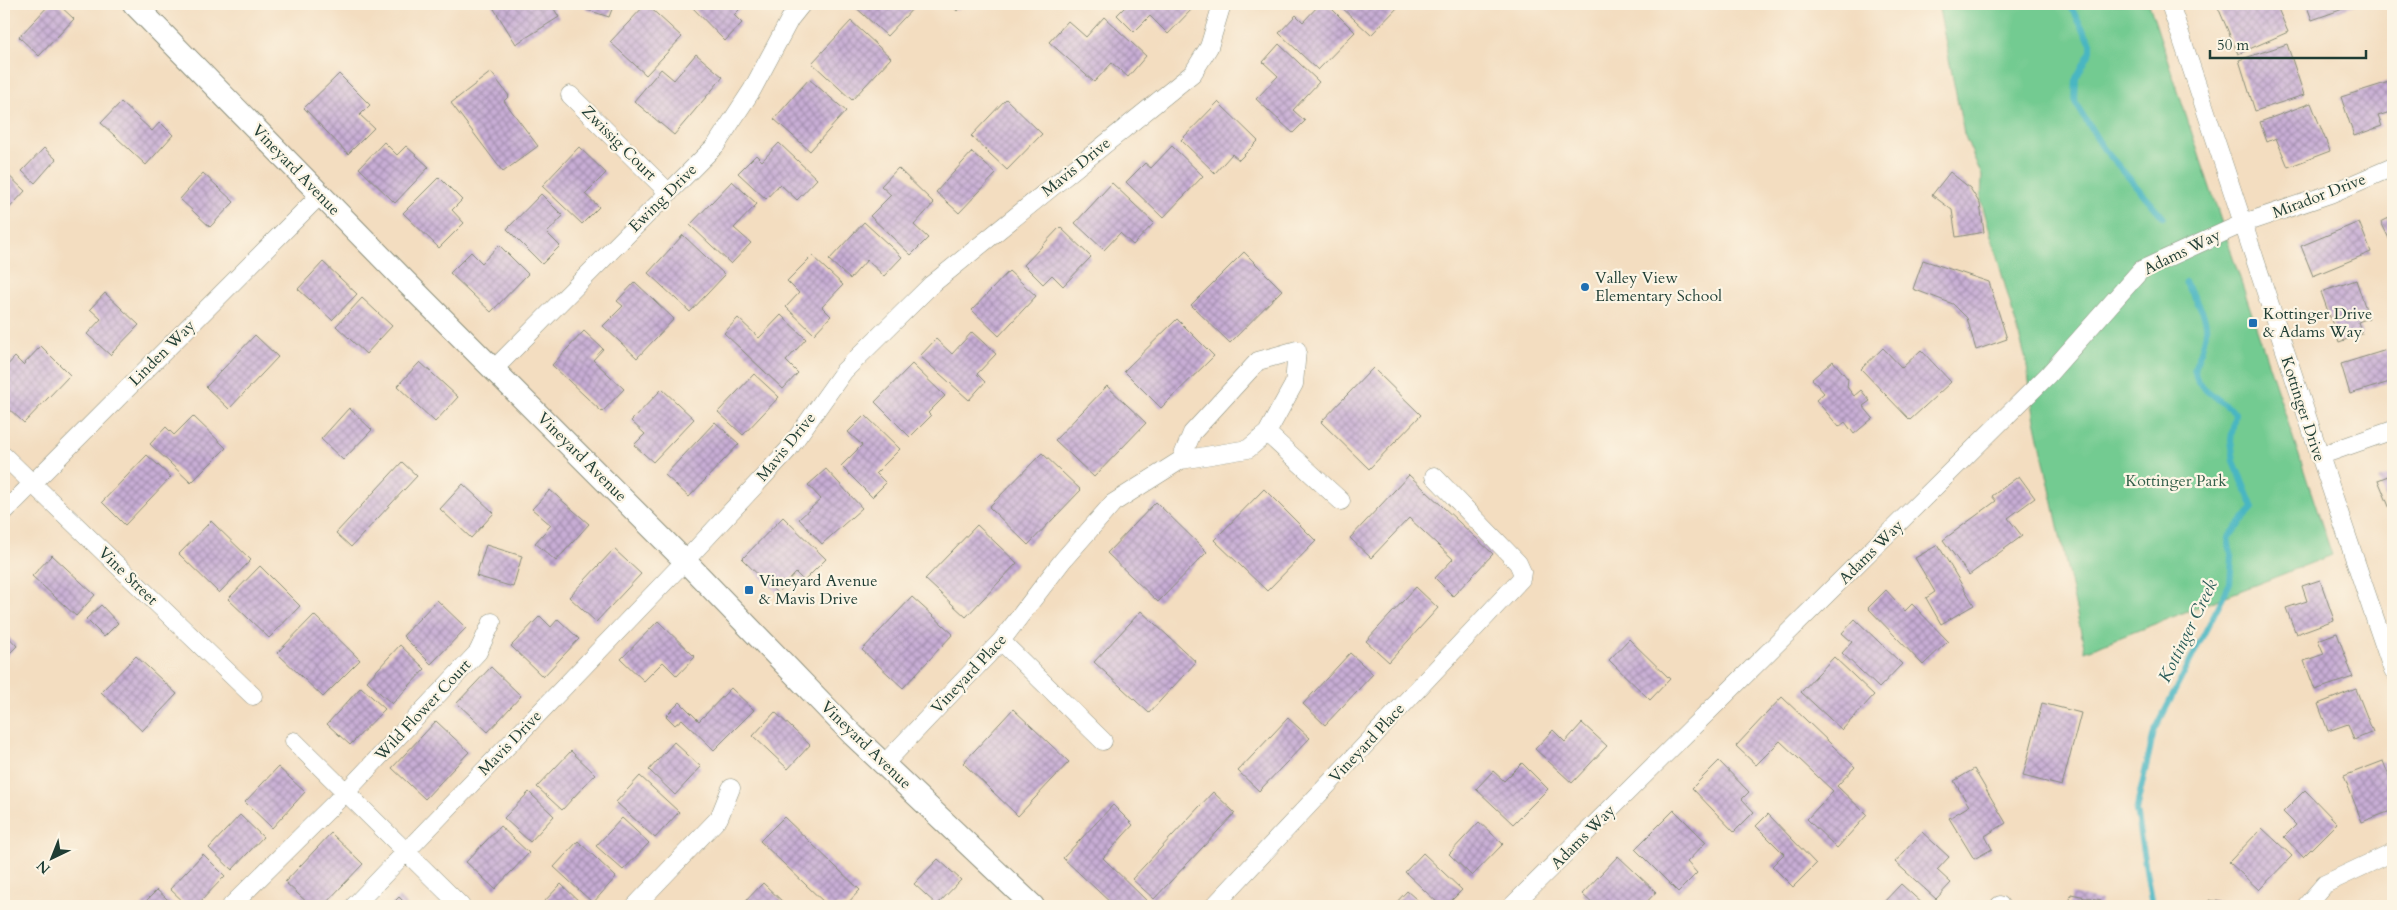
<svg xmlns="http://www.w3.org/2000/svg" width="2397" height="910" viewBox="0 0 2397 910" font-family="Cardo,serif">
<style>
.green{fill:#73cb91;stroke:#498462}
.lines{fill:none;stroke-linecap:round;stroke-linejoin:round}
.stream{stroke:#48b6c2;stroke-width:6}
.building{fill:url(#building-cross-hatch)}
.minor-casing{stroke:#898d7a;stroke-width:19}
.tertiary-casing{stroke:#898d7a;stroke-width:24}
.minor{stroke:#fff;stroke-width:18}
.tertiary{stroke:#fff;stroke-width:22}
.poi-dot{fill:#1f6fb2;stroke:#fcf5e5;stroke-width:2}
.labels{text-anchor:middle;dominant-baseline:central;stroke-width:4.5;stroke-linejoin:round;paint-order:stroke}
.street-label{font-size:16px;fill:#1f3d34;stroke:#fcf5e5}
.poi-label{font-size:16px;fill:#1f3d34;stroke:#fcf5e5;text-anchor:start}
.park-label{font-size:16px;fill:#34604b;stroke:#fcf5e5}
.water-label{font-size:18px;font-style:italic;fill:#295b58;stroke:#fcf5e5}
</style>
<defs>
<pattern id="building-cross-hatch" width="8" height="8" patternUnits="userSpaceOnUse" patternTransform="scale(1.25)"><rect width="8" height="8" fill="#c8add5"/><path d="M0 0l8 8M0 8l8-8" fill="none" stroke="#a28eae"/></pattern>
</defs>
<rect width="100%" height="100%" fill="#fcf5e5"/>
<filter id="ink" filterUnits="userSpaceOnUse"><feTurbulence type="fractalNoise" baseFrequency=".02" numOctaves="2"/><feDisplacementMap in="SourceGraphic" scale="10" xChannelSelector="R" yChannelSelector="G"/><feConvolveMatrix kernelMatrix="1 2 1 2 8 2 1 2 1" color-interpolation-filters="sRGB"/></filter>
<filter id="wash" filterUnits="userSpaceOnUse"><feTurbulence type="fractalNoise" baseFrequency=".0096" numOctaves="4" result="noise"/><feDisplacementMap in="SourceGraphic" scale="20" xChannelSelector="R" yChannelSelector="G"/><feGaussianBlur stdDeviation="1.12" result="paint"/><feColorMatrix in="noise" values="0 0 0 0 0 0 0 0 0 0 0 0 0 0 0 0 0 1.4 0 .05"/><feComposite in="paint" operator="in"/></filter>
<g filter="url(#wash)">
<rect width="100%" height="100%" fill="#f3ddc0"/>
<path class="green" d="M1938,4H2149L2332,555L2085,651L2034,415L2026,360L1981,200L1982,176L1964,134Z"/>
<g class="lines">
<path class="stream" d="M2069,4L2091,43V51L2076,78L2075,102L2103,148L2163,217
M2152,906L2136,811L2154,732L2230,583L2232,559L2228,538L2253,508L2234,461L2231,440L2235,413L2198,383L2194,369C2212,324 2211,323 2185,282"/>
</g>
<g id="blocks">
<path class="building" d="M50,4H58L74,19L39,56L19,37Z
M491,4H551L559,17L516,44Z
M587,4H614L609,17L585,9Z
M646,4L682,37L646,75L610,42Z
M689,4H745L734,15L742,23L725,41Z
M852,4H917L887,36Z
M950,4H964L957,11Z
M1128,4H1188L1193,8L1168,34L1150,16L1134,32L1117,15Z
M1320,4H1327L1355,32L1318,70L1279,33L1296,15L1303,22Z
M1338,4H1401L1371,35Z
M2221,4H2276L2288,32L2238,54L2217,5Z
M2306,4H2357L2312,20Z
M1104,17L1146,56L1128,77L1112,63L1094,82L1049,42L1068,21L1086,37Z
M851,21L891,58L852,100L812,63Z
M1279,44L1319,82L1293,110L1305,121L1293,133L1256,99L1278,76L1263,62Z
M2287,44L2304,95L2255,111L2239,60Z
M696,54L723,77L674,135L634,101L661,69L674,80Z
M491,72L509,96L504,101L538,146L503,172L451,103Z
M339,74L370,105L360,115L374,128L348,154L304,108Z
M809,79L846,111L810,151L774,119Z
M2392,81L2393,111L2378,116L2382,126L2354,136L2341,97Z
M1006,99L1042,134L1007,170L971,136Z
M121,102L152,131L160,122L173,135L146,165L101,123Z
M1218,102L1258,141L1239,160L1232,154L1215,173L1181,140Z
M2311,103L2330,151L2288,167L2276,138L2267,142L2260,122Z
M384,142L397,155L406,146L429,167L395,203L359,168Z
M779,143L817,179L797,200L780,184L766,199L738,173L756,155L762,161Z
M1172,146L1203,176L1163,218L1126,182L1145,163L1151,168Z
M579,147L606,173L585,194L599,207L582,224L542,186Z
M44,148L56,159L35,183L22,171Z
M972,152L996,174L959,213L936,192Z
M898,168L934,203L914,225L928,238L911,255L870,216L891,195L881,186Z
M4,171L25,191L5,213L4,211Z
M1950,172L1970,188L1980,204L1984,232L1956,237L1952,210L1932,195Z
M203,173L234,202L210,227L180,199Z
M439,177L462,200L452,210L464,223L439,248L403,213Z
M732,181L757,204L734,228L751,243L731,264L690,225Z
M1112,183L1154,223L1133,245L1120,233L1104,250L1075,223Z
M541,194L563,216L547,233L560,246L542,264L507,229Z
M2393,216V247L2381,222Z
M864,222L902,257L884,276L867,260L850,279L829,260Z
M2359,222L2371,252L2313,276L2301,246Z
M1060,227L1091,257L1063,286L1052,275L1043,284L1024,265Z
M683,235L725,275L690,312L648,273Z
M499,245L528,274L491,312L450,273L471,252L482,263Z
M1244,252L1282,290L1230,343L1191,305Z
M812,256L843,285L822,307L831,316L814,334L786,307L799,293L787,281Z
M1923,260L1989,282L2007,339L1976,350L1967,318L1953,304L1913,289Z
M323,262L357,294L332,320L298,289Z
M1009,271L1036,296L999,336L972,310Z
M2356,280L2369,318L2358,322L2362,334L2339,342L2321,292Z
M635,282L674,319L637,358L603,326L623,306L617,301Z
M105,293L139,325L110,355L87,334L101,319L90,309Z
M362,298L392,326L366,354L336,326Z
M781,315L806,339L786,361L798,373L783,389L724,333L738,318L759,338Z
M1177,319L1214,356L1161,408L1124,371Z
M584,331L603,349L593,360L624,389L602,412L552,365Z
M972,332L996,354L977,374L985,382L969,400L920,356L936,339L952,354Z
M255,335L278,357L229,409L206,387Z
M41,346L70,375L24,423L4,404V384L7,381L4,378V369L15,357L23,365Z
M1883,348L1902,368L1921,350L1951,382L1910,420L1861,369Z
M2393,348V381L2350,394L2341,364Z
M1833,361L1848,379L1847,387L1854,396L1861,390L1870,401L1863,406L1873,418L1854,434L1845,422L1839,427L1816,400L1824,393L1812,379Z
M420,362L458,397L435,422L397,386Z
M912,364L945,396L928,413L931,416L910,437L875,402Z
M1373,368L1421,415L1369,469L1321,422Z
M754,374L779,397L743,435L718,412Z
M1107,386L1146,423L1094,477L1055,440Z
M662,389L694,419L653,462L634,445L645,434L631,421Z
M349,408L372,430L343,460L321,439Z
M865,415L900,449L876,473L886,483L872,497L841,466L862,445L848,432Z
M193,416L226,448L191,483L150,444L166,427L174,435Z
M715,422L739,444L689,497L665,475Z
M1042,453L1081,490L1028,545L989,507Z
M147,455L171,477L125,525L102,502Z
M402,462L417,476L351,547L336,533Z
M826,469L862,508L822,544L799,519L821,499L808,485Z
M2393,474V516L2378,480Z
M1409,475L1493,554L1453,596L1435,578L1453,559L1409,518L1371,558L1350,538Z
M2019,476L2035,498L2008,518L2022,536L1969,575L1943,540L1996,501L1992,496Z
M463,484L494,513L471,538L440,509Z
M1264,489L1316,541L1267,591L1214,540Z
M550,490L589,524L556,561L535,543L551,525L532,509Z
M1156,502L1207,552L1158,602L1107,553Z
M783,517L826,559L804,581L796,573L777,593L742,559Z
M211,521L251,560L219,593L179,554Z
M977,525L1017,563L966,617L925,579Z
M486,545L522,556L513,587L476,576Z
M1938,545L1974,605L1941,624L1926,598L1935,592L1915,558Z
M614,549L641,574L596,622L569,597Z
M52,555L95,595L76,616L32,576Z
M260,566L300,606L269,638L228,599Z
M2320,580L2334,620L2296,634L2286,608L2307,601L2302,586Z
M1416,587L1438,608L1389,662L1366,641Z
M1886,590L1905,611L1912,604L1948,641L1923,665L1868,608Z
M912,597L953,634L903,688L862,650Z
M437,600L466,628L431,664L403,636Z
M101,605L118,623L104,637L86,619Z
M1141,611L1196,662L1149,713L1094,662Z
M314,615L360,660L323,697L277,653Z
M540,616L551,627L558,619L579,639L543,677L511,646Z
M1855,619L1902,664L1879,688L1842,653L1852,642L1842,633Z
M658,621L695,657L677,676L663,662L644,681L621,659Z
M4,632L17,646L4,659Z
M2337,633L2353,677L2315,690L2304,661L2324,654L2318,640Z
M1629,639L1670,679L1650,700L1609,660Z
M400,645L425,669L392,704L367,681Z
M1350,653L1373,674L1325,725L1303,704Z
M136,656L177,694L142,731L101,692Z
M1834,657L1874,695L1842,730L1801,692Z
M491,667L521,696L488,732L457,703Z
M361,687L385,709L350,745L327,724Z
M731,688L754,710L714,750L682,719L675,725L666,716L680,702L699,721Z
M2356,689L2373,732L2354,740L2348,724L2328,731L2318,704Z
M1782,697L1855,767L1837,786L1867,815L1837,848L1807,819L1833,791L1780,741L1756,765L1736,746Z
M2042,703L2081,713L2062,786L2023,776Z
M1013,709L1069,762L1018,816L963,763Z
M775,712L810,745L788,769L753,736Z
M1288,718L1310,738L1259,791L1238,771Z
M436,721L469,752L425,799L392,768Z
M1582,723L1607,746L1572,783L1535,749L1553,730L1565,742Z
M674,742L701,767L675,795L649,770Z
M571,751L595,774L562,810L537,787Z
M1719,761L1749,792L1742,799L1754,812L1734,832L1692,788Z
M2383,761L2393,786V810L2362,822L2344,776Z
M1522,763L1548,789L1513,824L1476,789L1493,771L1504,781Z
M278,767L305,792L272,828L245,802Z
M1974,769L2006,823L1985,836L1992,849L1974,859L1949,818L1969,806L1954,781Z
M640,776L679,812L655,838L616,802Z
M2305,790L2337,823L2303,857L2284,837L2296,825L2283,812Z
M529,792L554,816L530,842L504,818Z
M1213,792L1235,813L1154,899L1132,879Z
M1113,805L1133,825L1103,858L1152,906H1114L1063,858Z
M1674,810L1706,842L1687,862L1697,873L1678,892L1635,849Z
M1768,814L1816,864L1793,887L1772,866L1784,854L1756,826Z
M240,815L263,837L232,870L209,848Z
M784,817L860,890L845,906H828L760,841Z
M622,818L649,843L623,870L596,846Z
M1479,822L1503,844L1472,876L1449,854Z
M500,826L529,853L495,889L466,862Z
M2262,828L2292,856L2259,890L2229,862Z
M1922,832L1949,857L1937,870L1951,883L1936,899L1895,862Z
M331,833L363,864L323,906H311L285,882Z
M578,841L616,877L593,903L554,867Z
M1423,853L1462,890L1446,906H1441L1405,872Z
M203,854L225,876L196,906H188L170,889Z
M1618,856L1656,892L1643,906H1595L1582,894Z
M938,859L961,880L937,905L914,884Z
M763,883L787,906H741Z
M561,884L584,906H540Z
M1901,884L1925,906H1880Z
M157,890L175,906H141Z
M1407,891L1424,906H1393Z
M2071,894L2101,900L2100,906H2069Z
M399,897L408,906H390Z
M2209,900L2239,905V906H2208Z"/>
</g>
</g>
<g filter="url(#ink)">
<use href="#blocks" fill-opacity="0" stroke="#898d7a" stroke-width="1"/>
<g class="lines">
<defs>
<path id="minor" d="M2170,4C2245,226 2316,449 2393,671
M570,95L668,192
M494,369L716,145L752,90L790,19L802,4
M1267,433L1341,501
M4,456L253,696
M2319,456L2393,430
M4,512L320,195
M1001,641L1103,741
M294,741L461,906
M884,764L1001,641L1063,560L1113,503L1181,460L1248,449L1267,433L1294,384L1297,350L1258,361L1192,433L1181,460
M231,906L346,792L478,652L492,622
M354,906L685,561L788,450L844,371L931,285L1193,73L1209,47L1222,4
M635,906L719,818L731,788
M1214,906L1521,579L1522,572L1518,563L1434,476
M1512,906L2048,375L2141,270L2244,223L2330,194L2393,167
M1999,906L2000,905
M2306,906L2325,884L2393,852"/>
<path id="tertiary" d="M134,4L406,282L685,561L853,735L1033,906"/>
</defs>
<use href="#minor" class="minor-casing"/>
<use href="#tertiary" class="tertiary-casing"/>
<use href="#minor" class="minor"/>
<use href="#tertiary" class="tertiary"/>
</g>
</g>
<g class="poi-dot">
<circle cx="1585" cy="287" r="5"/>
<rect x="2248" y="318" width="10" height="10" rx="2.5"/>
<rect x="744" y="585" width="10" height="10" rx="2.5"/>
</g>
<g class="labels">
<g class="street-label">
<text transform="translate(619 143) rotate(45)">Zwissig Court</text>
<text transform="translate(1076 167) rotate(-39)">Mavis Drive</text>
<text transform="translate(296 170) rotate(46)">Vineyard Avenue</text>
<text transform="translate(2319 196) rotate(-21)">Mirador Drive</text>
<text transform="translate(663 198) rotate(-45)">Ewing Drive</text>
<text transform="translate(2182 252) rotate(-26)">Adams Way</text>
<text transform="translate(162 353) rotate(-45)">Linden Way</text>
<text transform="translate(2303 409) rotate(72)">Kottinger Drive</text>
<text transform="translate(786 447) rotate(-51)">Mavis Drive</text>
<text transform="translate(582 457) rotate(45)">Vineyard Avenue</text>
<text transform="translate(1871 552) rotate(-45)">Adams Way</text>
<text transform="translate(128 576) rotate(44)">Vine Street</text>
<text transform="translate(969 674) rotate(-47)">Vineyard Place</text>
<text transform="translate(423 710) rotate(-47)">Wild Flower Court</text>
<text transform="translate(510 743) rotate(-46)">Mavis Drive</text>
<text transform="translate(1367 743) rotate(-47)">Vineyard Place</text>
<text transform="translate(866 745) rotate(44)">Vineyard Avenue</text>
<text transform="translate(1583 837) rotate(-45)">Adams Way</text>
</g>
<g class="poi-label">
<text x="1595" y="278">Valley View<tspan x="1595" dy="18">Elementary School</tspan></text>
<text x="2263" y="314">Kottinger Drive<tspan x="2263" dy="18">&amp; Adams Way</tspan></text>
<text x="759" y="581">Vineyard Avenue<tspan x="759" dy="18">&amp; Mavis Drive</tspan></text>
</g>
<g class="park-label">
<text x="2176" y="481">Kottinger Park</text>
</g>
<g class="water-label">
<text transform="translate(2188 631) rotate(-64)">Kottinger Creek</text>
</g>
</g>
<rect width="2397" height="910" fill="none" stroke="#fcf5e5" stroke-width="20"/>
<g transform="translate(52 858) rotate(223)" stroke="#fcf5e5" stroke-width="4" paint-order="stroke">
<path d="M0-4L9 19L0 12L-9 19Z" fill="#1f3d34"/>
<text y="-8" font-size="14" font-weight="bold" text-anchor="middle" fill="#1f3d34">N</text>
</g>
<path d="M2210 50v8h156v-8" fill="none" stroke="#1f3d34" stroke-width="2.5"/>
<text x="2217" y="50" font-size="15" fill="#1f3d34" stroke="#fcf5e5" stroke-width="4" paint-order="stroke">50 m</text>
</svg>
